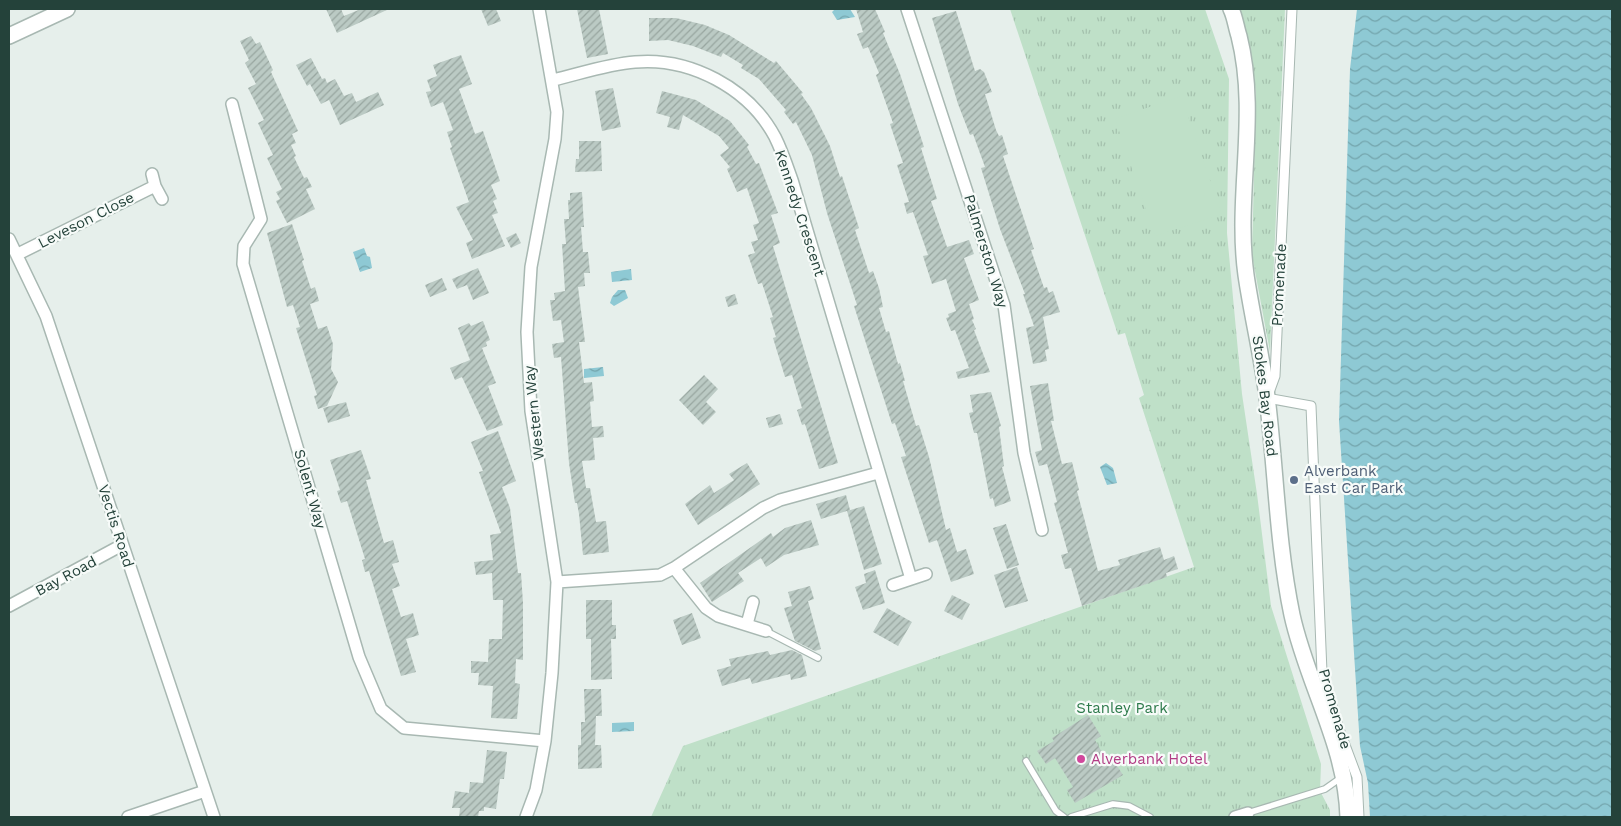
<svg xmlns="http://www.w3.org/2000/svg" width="1621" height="826" viewBox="0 0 1621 826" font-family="'Work Sans',sans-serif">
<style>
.grass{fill:url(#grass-tufts)}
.pitch{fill:#bfe0c8}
.water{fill:url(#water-waves)}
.building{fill:url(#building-hatch)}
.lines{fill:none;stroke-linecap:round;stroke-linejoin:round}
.service-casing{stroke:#a8b8b2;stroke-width:8}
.pedestrian-casing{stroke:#a8b8b2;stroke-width:11}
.minor-casing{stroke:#a8b8b2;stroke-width:14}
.tertiary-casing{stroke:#a8b8b2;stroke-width:18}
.service{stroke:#fff;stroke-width:5.5}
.pedestrian{stroke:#fff;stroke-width:9}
.minor{stroke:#fff;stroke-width:11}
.tertiary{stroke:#fff;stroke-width:15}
.service-dot{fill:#5c6f8a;stroke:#f7fbf9;stroke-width:2}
.hotel-dot{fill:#d1479c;stroke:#f7fbf9;stroke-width:2}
.labels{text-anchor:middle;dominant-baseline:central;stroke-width:4.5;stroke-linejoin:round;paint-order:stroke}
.street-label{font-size:15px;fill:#24423a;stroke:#f7fbf9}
.service-label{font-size:15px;fill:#4e5e75;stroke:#f7fbf9;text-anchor:start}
.park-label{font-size:15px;fill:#2d7a4b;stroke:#f7fbf9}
.hotel-label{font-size:15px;fill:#b23c85;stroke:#f7fbf9;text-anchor:start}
</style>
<defs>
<pattern id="grass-tufts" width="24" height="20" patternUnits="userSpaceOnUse" patternTransform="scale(1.25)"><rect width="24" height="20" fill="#bfe0c8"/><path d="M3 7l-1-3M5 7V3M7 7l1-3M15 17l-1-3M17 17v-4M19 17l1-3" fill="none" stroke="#a4c1ad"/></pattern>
<pattern id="water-waves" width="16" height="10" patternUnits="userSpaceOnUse" patternTransform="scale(1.25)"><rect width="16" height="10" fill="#8ec9d4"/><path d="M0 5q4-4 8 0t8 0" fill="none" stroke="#74a5ad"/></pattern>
<pattern id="building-hatch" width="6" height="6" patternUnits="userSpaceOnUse" patternTransform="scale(1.25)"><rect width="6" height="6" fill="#bbcac4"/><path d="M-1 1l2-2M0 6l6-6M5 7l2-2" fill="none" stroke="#98a6a0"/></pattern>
</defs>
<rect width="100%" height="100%" fill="#e6efeb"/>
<path class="grass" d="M1010,9H1205L1229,79L1227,233L1242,394L1257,494L1271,606L1321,764L1320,791L1330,810V817H651L683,746L1194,567L1139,398L1144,395L1125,333L1118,335Z
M1236,9H1285L1270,352L1252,255L1256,94L1252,57Z"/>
<path class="pitch" d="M1181,96L1222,214L1155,236L1115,119Z"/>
<path class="water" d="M835,9H850L855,17L837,20L832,12Z
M1357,9H1612V817H1370L1368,783L1360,746L1339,421L1350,69Z
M364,248L367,256L370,257L372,268L360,272L353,252Z
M631,269L632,280L612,282L611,272Z
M618,290H625L628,298L614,306L610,303L612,297Z
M603,367L604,376L584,378V369Z
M1106,463L1113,468L1117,483L1107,485L1100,467Z
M634,722V731L612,732V723Z"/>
<path class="building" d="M326,9H341L344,16L361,9H389L337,33Z
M481,9H496L501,21L488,26Z
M577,9H599L608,54L587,58Z
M856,9H875L885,32L883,33L900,74L924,147L921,148L937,199L931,201L947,247L969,240L974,254L964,258L979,300L969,304L974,319L972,320L976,329L974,330L990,372L958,379L956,372L969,368L955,330L951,331L946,318L949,317L948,314L956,311L946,279L932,284L923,256L928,255L913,212L907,214L904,203L909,202L897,165L903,163L890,124L893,123L876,75L879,73L868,47L863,49L857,34L863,32Z
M956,11L975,71L980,69L984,72L992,92L985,94L996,130L999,136L1002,135L1008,154L1003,156L1034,249L1031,250L1044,288L1047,287L1049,293L1053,291L1060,312L1043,317L1049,349L1045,350L1047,361L1033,364L1026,328L1034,326L1023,294H1025L1000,229L981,168L985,167L973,134L970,135L958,104L932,18Z
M649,18H676L705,25L729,35L774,63L776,61L803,93L801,94L811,108L830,146L840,177L842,176L859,228L855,230L869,273L873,271L879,288L883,307L879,308L886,332L889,331L898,364L900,363L905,381H903L916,426L919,425L929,457L946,530L950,528L957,552L966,549L974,574L951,582L937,540L929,543L901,457L906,456L895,423L892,424L854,306L857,305L827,213L812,155L796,122L793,124L784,112L786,110L759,79L741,68L743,65L723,53L721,57L693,46L668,40L649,41Z
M251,36L256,44L260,42L273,70L271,72L298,131L292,134L296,143L291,145L296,156L294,157L304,178L307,177L312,187L306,189L315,209L287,223L276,201L280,199L276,192L282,189L267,158L273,155L258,123L264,120L248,88L256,84L245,63L249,60L240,41Z
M461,55L472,84L459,89L475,134L483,131L500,181L491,185L497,199L493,201L498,213L492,215L505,246L472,259L466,243L473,240L456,207L469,202L450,148L452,147L447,132L453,130L443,102L431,107L426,92L431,91L427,80L437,76L433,65Z
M311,58L322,79L325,78L327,83L335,79L344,96L352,93L356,102L378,92L384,105L340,125L329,100L321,104L310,84L307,86L296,65Z
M613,88L621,127L602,131L595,91Z
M662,91L696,100L730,121L749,145L747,147L756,164L759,163L778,213L771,215L780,243L773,246L838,463L819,469L805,424L802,425L797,410L802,408L792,375L785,377L773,338L776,337L770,318L773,317L762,283L758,284L748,255L755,253L751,242L758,240L753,225L759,223L747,188L737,192L727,169L730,167L720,155L729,148L719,136L683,115L679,130L667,127L670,117L656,113Z
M579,141H601L602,171L575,172L576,159H579Z
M582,192L584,227H581L583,252H588L590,273H584L585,286L578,287L585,342H579L584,383L592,382L594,401L590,402L592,427L603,426L604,437L593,438L595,460L582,461L586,488H590L596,522L606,521L609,552L583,555L579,514L577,503H575L569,463L561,357L554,358L552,344L564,342L561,320L553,321L550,300H555L554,293L565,291L562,244H566L564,219H569L568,200H570V193Z
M292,224L304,260L302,261L311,289L315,287L319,301L310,304L318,329L327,326L333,344L331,369L338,382L327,406L318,409L314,396L317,395L296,328L300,327L293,305L287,307L267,233Z
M516,233L521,243L511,248L506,238Z
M478,268L489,293L473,300L467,285L457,289L452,279Z
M442,278L447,290L430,297L425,285Z
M735,294L738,304L728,307L725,297Z
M483,321L490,340L486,342L487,346L482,348L496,383L488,386L503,425L487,431L462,377L455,380L450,368L470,360L458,328L469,323L471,326Z
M704,375L718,389L706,402L716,412L703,425L679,400Z
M1048,383L1054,421H1051L1062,464L1072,462L1079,490L1077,491L1098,571L1120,565L1118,560L1160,547L1164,560L1174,556L1178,569L1166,573L1167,577L1082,606L1071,568L1065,569L1061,555L1068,553L1054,503L1057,502L1047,464L1039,466L1035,452L1042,450L1030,386Z
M991,392L1001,426L999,427L1004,466L1002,467L1011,501L995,507L993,498L990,499L977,433H974L969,413L973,412L970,395Z
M346,402L350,416L328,423L323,408Z
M780,414L783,424L769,428L766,418Z
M498,431L516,481L502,487L510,508L518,573H521L523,603V660L516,659L515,683L520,684L517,719L491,718L493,686L478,685L479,673H471V661L488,662L489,639H502L503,600H493L492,573L476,575L474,562L493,560L490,535L501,533L479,472L483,471L471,442Z
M361,450L371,479L366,480L384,543L393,540L399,562L392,564L400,586L392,589L401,617L413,613L419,635L406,639L416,672L401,676L369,571L365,572L362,560L365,559L347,501L341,503L337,491L340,490L330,460Z
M747,463L760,484L698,525L685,504L710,485L714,493L734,480L729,474Z
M846,495L850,510L821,519L816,504Z
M864,506L882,564L864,570L847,511Z
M811,520L819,545L784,555L766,567L761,558L738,573L744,581L712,602L700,583L771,533L773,537L785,528Z
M1006,524L1019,565L1007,569L993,528Z
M1017,567L1028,601L1005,608L994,575Z
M875,570L885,603L863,610L855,587L866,583L864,574Z
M810,586L814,599L808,601L821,649L815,651L795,641L784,608L792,606L788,592Z
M952,595L970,604L962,620L944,611Z
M586,600H612V625H616V639H611L612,679L591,680V639H586Z
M887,608L912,622L898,646L873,632Z
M692,613L701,638L682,645L673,620Z
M792,650L802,655L807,676L791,680L790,674L752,684L750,678L722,686L717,670L731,666L729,659L768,651L770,655Z
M584,689H601L602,716H596L595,745H601L602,768L578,769V745H581V722H585Z
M1088,715L1101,736L1095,740L1107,761L1112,758L1123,775L1075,803L1067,790L1073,787L1055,758L1046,764L1037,751L1054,741L1052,738Z
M487,750L507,752L504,779H500L496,809L484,807V811H479L478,817H459L460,808H452L455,791L469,793L470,782L483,783Z"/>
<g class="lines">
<defs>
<path id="service" d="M766,631L818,658
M1026,761L1056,811L1064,817
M1248,813L1325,789L1342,777
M1071,817L1113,804L1129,806L1150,817"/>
<path id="pedestrian" d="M1292,9L1275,376L1267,398L1311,406L1322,672L1339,729L1357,777L1359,817"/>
<path id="minor" d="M907,9L1004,305L1024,453L1042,530
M553,80C579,74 608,64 635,62C690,57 749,88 775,137C782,151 787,166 792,180L911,579
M232,104L261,219L244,246L243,264L359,657L381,709L404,728L545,741
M152,174L155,186L162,199
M9,239L46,316L214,817
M18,254L155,186
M674,568L706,608L718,616L766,631
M557,582L660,575L674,568L763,508L780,500L878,473
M893,585L926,574
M9,606L122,545
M747,624L753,602
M128,817L205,791
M526,817L536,790L545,741L552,673L557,582L531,411L527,332L531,267L555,139L557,112L539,9
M1235,817L1248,813"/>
<path id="tertiary" d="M1231,9C1235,17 1236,27 1239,36C1259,115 1235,196 1246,275C1252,316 1262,356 1267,397C1276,470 1277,543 1292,615C1307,684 1346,745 1348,817
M9,36L67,9"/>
</defs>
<use href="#service" class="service-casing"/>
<use href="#pedestrian" class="pedestrian-casing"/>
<use href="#minor" class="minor-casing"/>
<use href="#tertiary" class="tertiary-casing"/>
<use href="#service" class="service"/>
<use href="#pedestrian" class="pedestrian"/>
<use href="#minor" class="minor"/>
<use href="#tertiary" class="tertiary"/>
</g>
<circle class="service-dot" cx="1294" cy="480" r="5"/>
<circle class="hotel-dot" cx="1081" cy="759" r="5"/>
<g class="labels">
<g class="street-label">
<text transform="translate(800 213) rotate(72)">Kennedy Crescent</text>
<text transform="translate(86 220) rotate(-27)">Leveson Close</text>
<text transform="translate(986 251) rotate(73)">Palmerston Way</text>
<text transform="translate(1279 285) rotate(-87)">Promenade</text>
<text transform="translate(1265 396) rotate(83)">Stokes Bay Road</text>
<text transform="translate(534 413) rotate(-96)">Western Way</text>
<text transform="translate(310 489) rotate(74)">Solent Way</text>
<text transform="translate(116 526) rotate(72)">Vectis Road</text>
<text transform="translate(66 576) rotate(-28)">Bay Road</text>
<text transform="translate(1335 709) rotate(74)">Promenade</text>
</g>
<g class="service-label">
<text x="1304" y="471">Alverbank<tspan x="1304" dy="17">East Car Park</tspan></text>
</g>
<g class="park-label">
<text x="1122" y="708">Stanley Park</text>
</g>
<g class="hotel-label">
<text x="1091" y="759">Alverbank Hotel</text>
</g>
</g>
<rect width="1621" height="826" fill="none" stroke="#24423a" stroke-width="20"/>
</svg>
